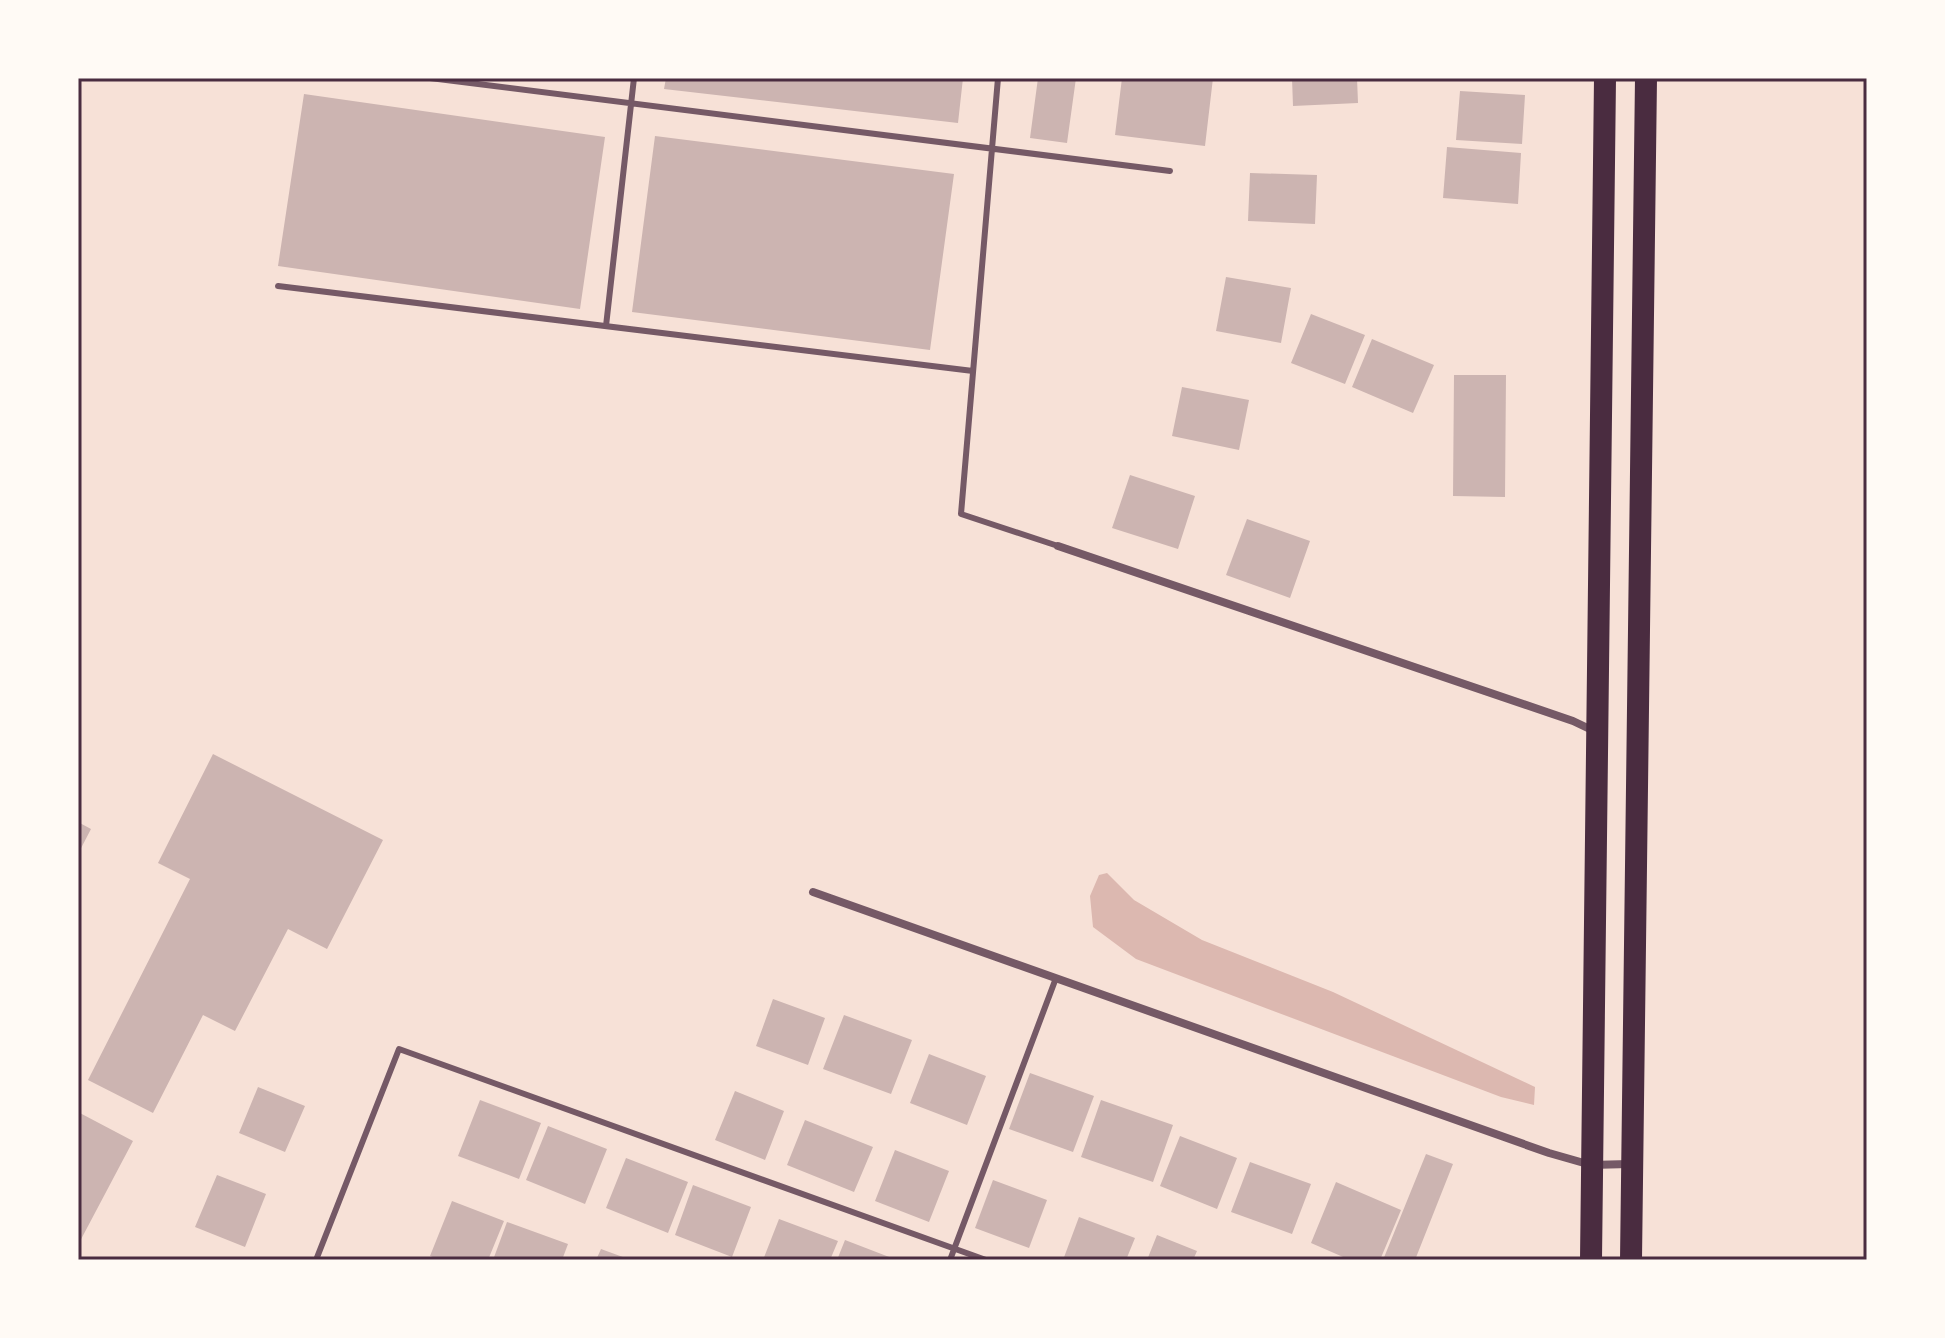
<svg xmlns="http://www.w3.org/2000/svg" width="1945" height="1338" viewBox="0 0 1945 1338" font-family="'Public Sans',sans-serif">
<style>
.water{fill:#dcb8b0}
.building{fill:#ccb4b1}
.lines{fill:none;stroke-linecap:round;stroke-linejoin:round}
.service{stroke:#755966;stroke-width:6}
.minor{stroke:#755966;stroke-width:8}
.trunk{stroke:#4a2c40;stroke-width:22}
.neatline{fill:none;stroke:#4a2c40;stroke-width:3}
</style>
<rect width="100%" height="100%" fill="#f7e1d7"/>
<path class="water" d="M1107,873L1134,900L1202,940L1333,992L1535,1087L1534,1105L1501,1097L1136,959L1093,927L1090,896L1099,875Z"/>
<path class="building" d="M666,78H963L958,123L664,89Z
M1038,78H1076L1067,143L1030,138Z
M1122,78H1213L1205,146L1115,135Z
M1292,78H1357L1358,103L1293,106Z
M1460,91L1525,95L1522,144L1456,140Z
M304,94L605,137L580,309L278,266Z
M655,136L954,174L930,350L632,312Z
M1447,147L1521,153L1518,204L1443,198Z
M1250,173L1317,175L1315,224L1248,221Z
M1226,277L1291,288L1281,343L1216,331Z
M1311,314L1365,335L1345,384L1291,363Z
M1372,339L1434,365L1413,413L1352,387Z
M1454,375H1506L1505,497L1453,496Z
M1182,387L1249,400L1239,450L1172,436Z
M1130,475L1195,496L1178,549L1112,528Z
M1247,519L1310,541L1290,598L1226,575Z
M213,754L383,840L327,949L288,929L235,1031L203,1015L153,1113L88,1080L190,879L158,863Z
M78,822L91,829L78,854Z
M773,999L825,1018L808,1065L756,1046Z
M844,1015L912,1040L891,1094L823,1069Z
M929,1054L986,1076L967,1125L910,1103Z
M1030,1073L1094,1096L1073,1152L1009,1129Z
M258,1087L305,1106L285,1152L239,1133Z
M735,1091L784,1111L765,1160L715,1140Z
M480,1100L541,1123L519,1179L458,1156Z
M1101,1100L1173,1125L1153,1182L1081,1157Z
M78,1112L133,1141L78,1245Z
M805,1120L873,1147L854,1192L787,1165Z
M548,1126L607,1149L585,1204L526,1180Z
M1180,1136L1237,1158L1217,1209L1160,1186Z
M895,1150L949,1171L929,1222L875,1201Z
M1426,1154L1453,1164L1415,1260H1383Z
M626,1158L688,1182L668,1233L606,1208Z
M1250,1162L1311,1184L1292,1234L1231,1212Z
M217,1175L266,1194L245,1247L195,1227Z
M993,1180L1047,1200L1029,1248L975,1228Z
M1336,1182L1401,1210L1380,1260H1350L1311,1243Z
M693,1185L751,1207L732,1257L675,1235Z
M452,1201L504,1221L488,1260H441L430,1256Z
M1079,1217L1135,1238L1126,1260H1063Z
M779,1219L838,1241L830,1260H763Z
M507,1222L568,1244L562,1260H493Z
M1157,1235L1197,1251L1193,1260H1147Z
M845,1240L897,1260H837Z
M601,1249L631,1260H596Z"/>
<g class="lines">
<path class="service" d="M430,78L1170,171
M998,78L961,514L1058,546
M278,286L973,371
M606,326L634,78
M316,1260L399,1049L986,1260
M950,1260L1056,978"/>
<path class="minor" d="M1058,546L1573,721L1594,731
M813,892L1549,1153L1591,1165L1629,1164"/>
<path class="trunk" d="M1591,1260L1605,78
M1631,1260L1646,78"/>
</g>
<rect width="1945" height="1338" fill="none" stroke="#fffaf5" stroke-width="160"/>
<rect x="80" y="80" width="1785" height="1178" class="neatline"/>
</svg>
